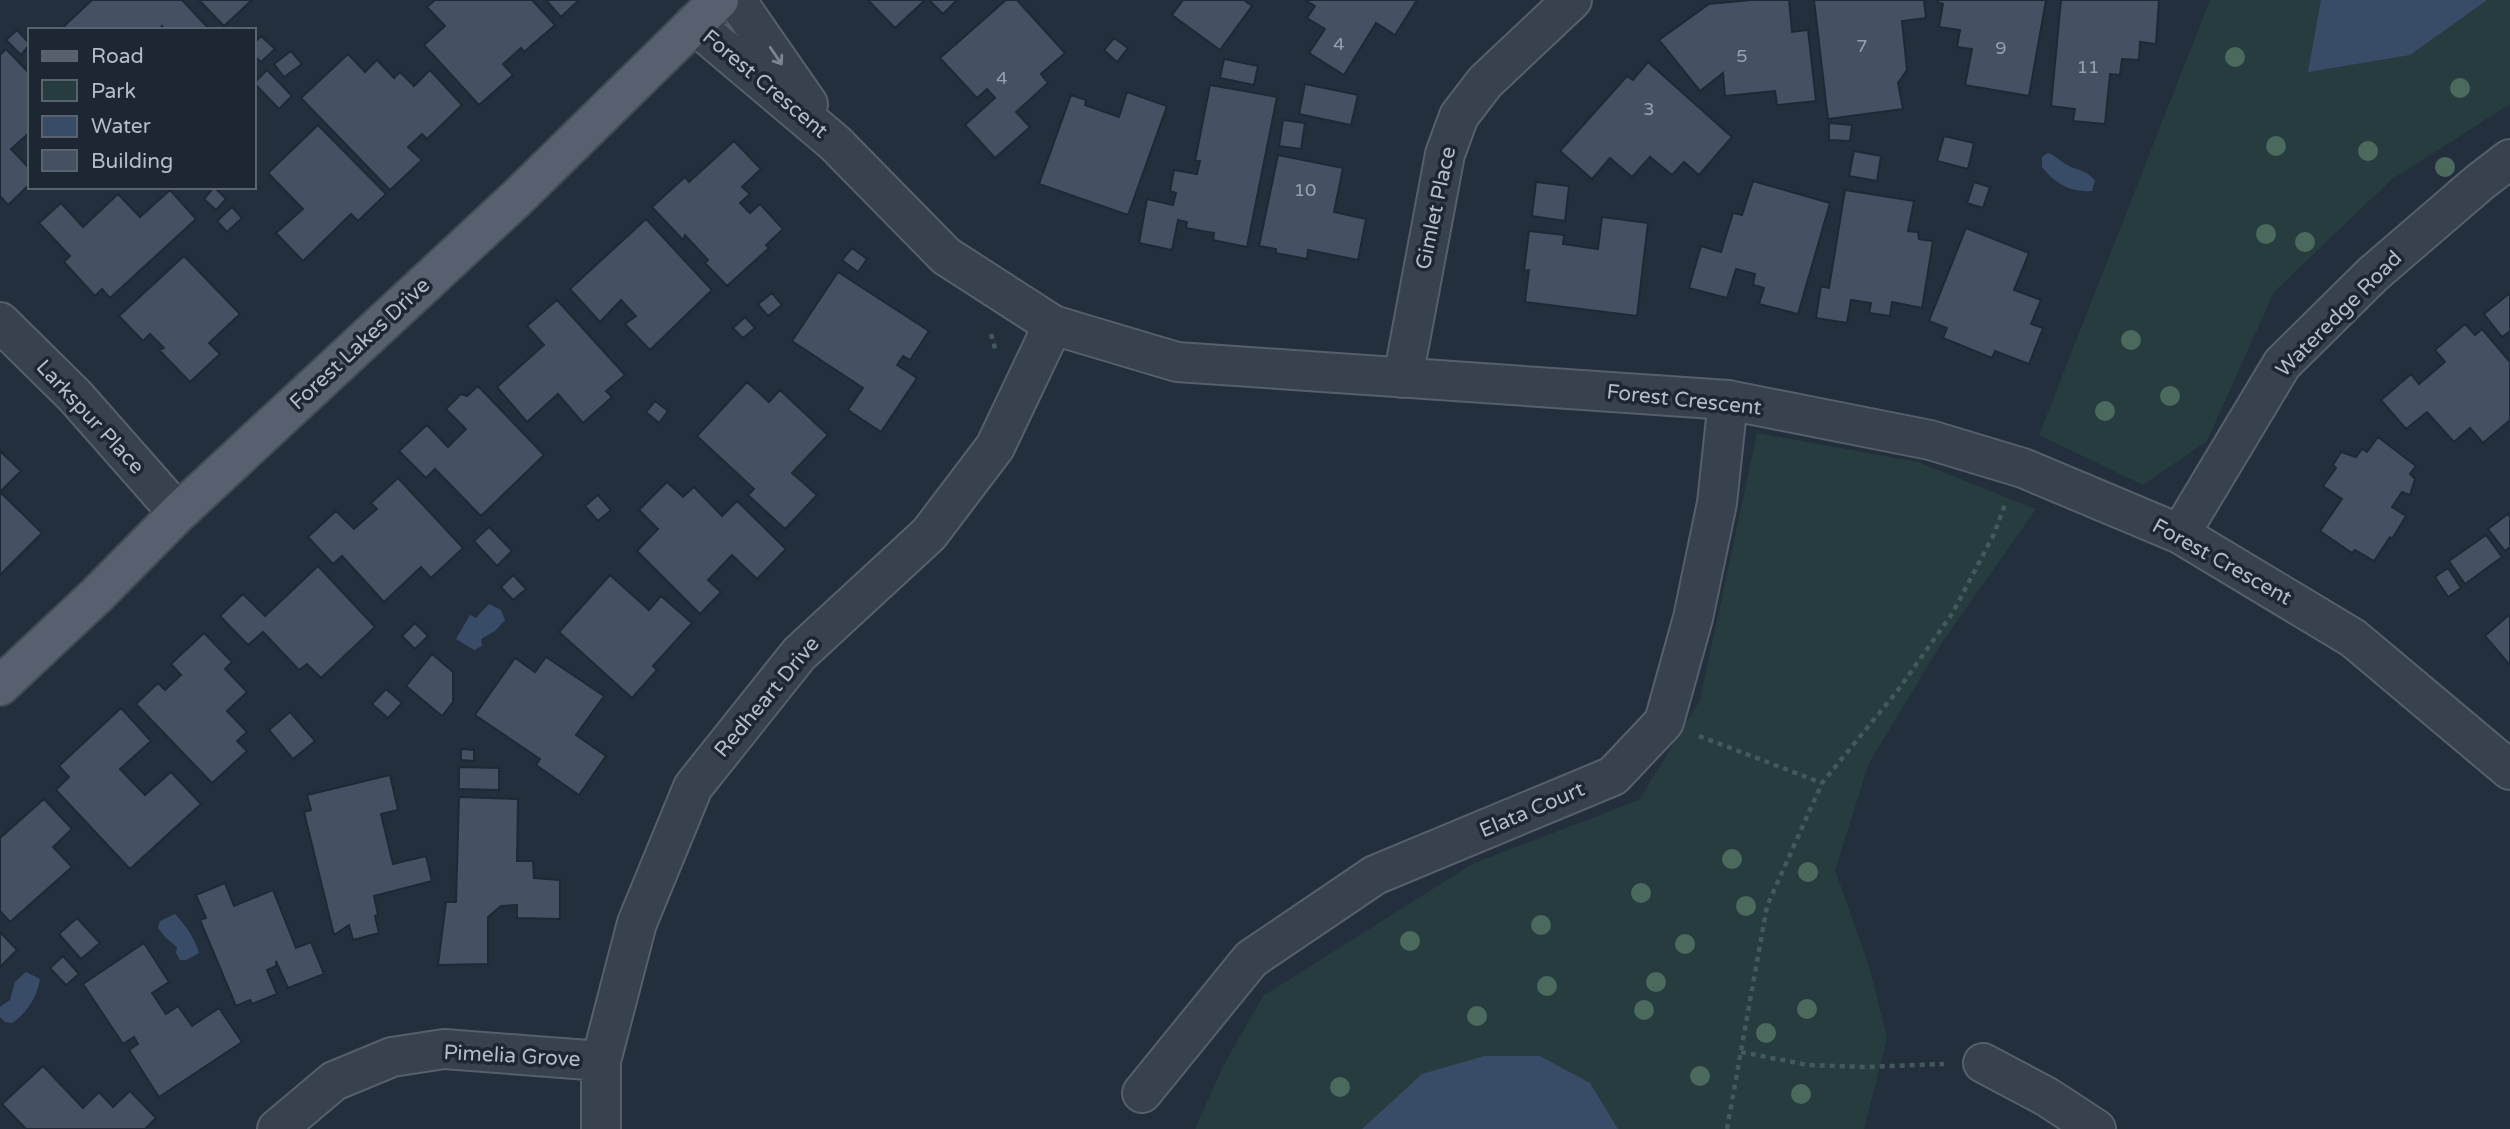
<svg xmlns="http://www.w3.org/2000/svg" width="2510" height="1129" viewBox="0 0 2510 1129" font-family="'Varela Round',sans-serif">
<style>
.green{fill:#263c3f}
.water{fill:#394c67}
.building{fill:#455162;stroke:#1f2835;stroke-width:2}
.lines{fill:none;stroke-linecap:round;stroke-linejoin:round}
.minor-casing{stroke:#565f6c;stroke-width:42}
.major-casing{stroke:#414a57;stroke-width:42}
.path{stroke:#44595c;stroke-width:4.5;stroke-dasharray:5 5;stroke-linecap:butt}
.minor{stroke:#38414e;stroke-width:38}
.major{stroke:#56606e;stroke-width:38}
.tree{fill:#4b6a5d}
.oneway{stroke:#7c8592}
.labels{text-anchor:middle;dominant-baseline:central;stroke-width:7;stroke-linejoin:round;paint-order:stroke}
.number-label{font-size:18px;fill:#98a1af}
.street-label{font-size:21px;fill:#b4bcc9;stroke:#1d2633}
</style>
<rect width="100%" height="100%" fill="#242f3e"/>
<path class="green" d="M2210,0H2510V104L2391,180L2274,292L2207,441L2143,485L2039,435Z
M1757,433L1918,462L2036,509L1941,644L1869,763L1835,870L1869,966L1887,1038L1864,1129H1195L1222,1068L1263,996L1474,863L1639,800L1700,700Z"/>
<path class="water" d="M2321,0H2487L2410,55L2308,72Z
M2048,153C2057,156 2061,162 2069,166C2080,171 2088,171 2095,181L2092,191C2071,193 2054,183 2042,167V157Z
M489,604L501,610L505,620L495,631L481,639L482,646L474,650L456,639L470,615L476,618Z
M175,914C185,925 195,938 199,953L186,960H180L176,953L177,947L166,938L158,928L160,921Z
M26,972L40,979C37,997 27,1013 12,1023L5,1022L0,1017V1007L10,1000L15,982Z
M1484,1056H1540L1590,1083L1618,1129H1362L1422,1074Z"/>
<path class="building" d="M92,0H182L210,30H165L162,26L159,30H60Z
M199,0H252L224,26Z
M435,0H532L555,25L524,52L521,48L503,64L513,75L479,105L424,45L445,26L427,7Z
M546,0H579L561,17Z
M868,0H925L895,28Z
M929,0H957L943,14Z
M1006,0H1017L1065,53L1041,74L1048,83L1016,112L1030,127L995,158L965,125L995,98L987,89L977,98L940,58Z
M1183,0H1244L1252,6L1220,50L1172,15Z
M1305,0H1417L1395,35L1376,23L1344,75L1309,53L1325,29L1307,18L1315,6Z
M1751,0H1789L1792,32L1808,30L1816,101L1777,105L1775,91L1725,96L1723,73L1700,91L1659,40L1709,4Z
M1814,0H1924L1926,18L1902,21L1907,70L1898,83L1903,109L1828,119Z
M1937,0H2046L2029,96L1965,85L1972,49L1957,47L1960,30L1939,27L1943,4L1937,2Z
M2061,0H2159L2156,44L2140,42L2139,60L2122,59L2120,75L2110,74L2105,124L2073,121L2075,109L2051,106Z
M17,30L30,44L21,55L6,40Z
M261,36L275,49L261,62L254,56V43Z
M1114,38L1128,48L1117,62L1104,50Z
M6,49L30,74V132L11,149L30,169V184L8,205L0,196V55Z
M291,51L302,64L284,77L274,64Z
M348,54L365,72L377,60L394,78L400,72L414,86L430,70L462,105L427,139L422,134L408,147L422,160L390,190L301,98Z
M1224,59L1258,66L1254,85L1220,78Z
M1648,62L1732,137L1699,175L1684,162L1672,175L1650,157L1632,177L1610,158L1592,179L1560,151L1627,76L1633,80Z
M267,70L292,96L279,109L254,83Z
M1305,84L1358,95L1351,125L1299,114Z
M1210,85L1277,97L1247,247L1213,240L1214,233L1186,228L1187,222L1178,220L1172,250L1139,243L1147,199L1173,205L1176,193L1170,191L1174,170L1197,174L1200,161H1195Z
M1127,92L1167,106L1128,215L1039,184L1071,95L1086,100L1085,105L1119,117Z
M1283,120L1305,123L1301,149L1279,146Z
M1829,123L1852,125L1850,141L1829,140Z
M318,125L386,194L358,221L351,214L303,261L276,233L303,209L268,173Z
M1944,136L1974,143L1968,169L1937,161Z
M734,141L761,169L742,187L750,194L740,203L750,213L760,204L783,229L766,245L769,248L727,286L705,263L708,260L685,235L683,240L652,207L685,177L689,182Z
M1854,151L1881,156L1877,181L1849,176Z
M1278,155L1343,168L1334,212L1366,219L1358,260L1308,250L1307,259L1276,253V249L1259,246Z
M1753,181L1830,203L1798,314L1759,304L1764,288L1753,285L1755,274L1736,269L1727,298L1689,288L1701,246L1721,252L1733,213L1742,215Z
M1536,182L1569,186L1565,221L1532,216Z
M1974,182L1990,187L1983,208L1967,203Z
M214,187L226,199L216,210L204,199Z
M170,190L196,219L110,298L102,289L95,296L64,262L70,256L39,223L61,203L83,227L118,194L140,217Z
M1845,190L1914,201L1908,231L1918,232L1919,239L1933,241L1922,308L1892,302L1890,316L1869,313L1871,303L1851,300L1847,323L1816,318L1821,286L1829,288Z
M232,207L242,218L227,232L217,221Z
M1602,217L1648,223L1637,316L1525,302L1529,270L1524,271L1529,231L1564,235L1563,244L1598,249Z
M646,219L712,290L650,350L625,324L636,316L621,300L600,322L570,289Z
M1966,228L2029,253L2014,290L2041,300L2031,324L2043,328L2029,364L1995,351L1992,358L1943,338L1947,328L1929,321Z
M852,248L867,259L858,272L842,260Z
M184,256L240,314L209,343L220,354L190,382L159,350L164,348L150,334L143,341L119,316Z
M838,272L929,331L910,360L903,356L897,365L917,378L881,432L848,410L863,388L792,341Z
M772,293L782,305L768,316L758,304Z
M2510,293V331L2502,337L2484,314Z
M557,300L625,375L606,391L612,397L583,423L558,394L527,422L497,387L544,345L527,326Z
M745,317L755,328L743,338L733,328Z
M2465,324L2475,335L2482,329L2510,362V420L2483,443L2470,428L2454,442L2427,412L2406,429L2381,400L2411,374L2419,384L2445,362L2435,350Z
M747,382L769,402L780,390L828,435L792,473L817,495L785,529L748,495L754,489L697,436Z
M478,386L544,455L481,516L435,469L426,478L399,451L427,425L448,447L466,429L446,409L461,394L467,396Z
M655,401L668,411L659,423L646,412Z
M2378,437L2416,466L2410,474L2415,479L2410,495L2402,492L2392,507L2406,516L2392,539L2390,537L2374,561L2355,550L2352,553L2320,531L2342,499L2323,486L2336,468L2333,465L2341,452L2356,457L2362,449L2367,452Z
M0,451L21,471L0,492L42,533L0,575Z
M398,478L463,548L431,578L421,567L384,602L342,556L333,564L308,537L336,511L354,529L377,509L371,503Z
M667,482L683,497L694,487L722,516L737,501L786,549L757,579L732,555L708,580L721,592L700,614L637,551L658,529L639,510Z
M598,495L611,510L598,521L585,506Z
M2508,514L2510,517V547L2505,551L2488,529Z
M489,527L512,551L497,566L474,541Z
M2486,535L2502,557L2465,584L2449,561Z
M318,566L375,627L321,678L307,664L299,670L263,632L248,645L220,616L243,594L265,616Z
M2448,568L2461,588L2448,597L2435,577Z
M513,575L526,589L513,600L501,587Z
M610,575L649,610L661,596L692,623L653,666L657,670L632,698L559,632Z
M2510,614V665L2485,636Z
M415,623L428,636L415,649L402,636Z
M204,633L232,662L225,669L247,692L227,711L247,732L237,741L247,751L212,783L136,704L158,683L165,690L181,675L171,664Z
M432,654L453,672V702L442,716L406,686Z
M546,657L604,696L576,735L606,756L579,795L536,765L540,759L475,715L515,658L535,672Z
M386,689L402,703L388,718L372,704Z
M121,708L151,741L120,769L145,795L171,772L201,804L130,869L56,790L69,777L59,766Z
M290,712L315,741L293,759L269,730Z
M461,749L474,750V761L461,760Z
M459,767L499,768V790L459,789Z
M390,775L398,810L381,814L393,864L426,856L432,881L374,896L378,915L375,916L379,933L353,940L349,925L334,935L304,812L311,810L307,795Z
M459,797L518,799L517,861H533L534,878L560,880V919L517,918V905L501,906L488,917V964L438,965L446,902H456Z
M44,799L72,829L53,847L72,867L10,922L0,911V838Z
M225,883L234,906L273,890L296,948L311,942L324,974L288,988L276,961V966L267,970L277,994L252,1004L250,1000L236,1006L200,920L206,918L196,895Z
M77,918L100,943L81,959L59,934Z
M0,932L17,950L0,967Z
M144,943L169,982L152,993L166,1014L178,1006L192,1026L219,1008L242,1042L159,1097L129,1050L138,1044L134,1037L123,1044L83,984Z
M63,956L79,974L66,985L50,968Z
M43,1066L83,1108L99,1092L113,1107L130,1091L156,1118L145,1129H26L2,1104Z"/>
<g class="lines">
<defs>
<path id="minor" d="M736,0L808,104
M694,24L835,143L946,256L1053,325L1177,362L1728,400L1930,440L2023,468L2180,534L2353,638L2510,770
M0,322L75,396L178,513
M1403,378L1445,154L1459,116L1485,82L1572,0
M2180,534L2282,364L2373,274L2480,182L2510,159
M1983,1063L2047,1097L2096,1129
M1142,1093L1251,959L1375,875L1613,776L1664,722L1693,618L1717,503L1728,400
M277,1129L334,1081L392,1057L444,1049L601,1061
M601,1129V1061L637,923L693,787L799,654L929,534L995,447L1053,325"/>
<path id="major" d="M0,686L97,595L178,513L516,199L719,0"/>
</defs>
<use href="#minor" class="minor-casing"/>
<use href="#major" class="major-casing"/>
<path class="path" d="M991,334L996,352
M1699,736L1822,783
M1741,1052L1808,1065L1866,1067L1944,1064
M1727,1129L1767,906L1822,783L1898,690L1952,614L1994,534L2006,502"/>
<use href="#minor" class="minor"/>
<use href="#major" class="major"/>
</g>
<g class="tree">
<circle cx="2235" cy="57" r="10"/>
<circle cx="2460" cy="88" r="10"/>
<circle cx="2276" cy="146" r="10"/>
<circle cx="2368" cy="151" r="10"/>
<circle cx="2445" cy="167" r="10"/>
<circle cx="2266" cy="234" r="10"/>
<circle cx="2305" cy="242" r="10"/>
<circle cx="2131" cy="340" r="10"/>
<circle cx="2170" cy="396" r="10"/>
<circle cx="2105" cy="411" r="10"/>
<circle cx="1732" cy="859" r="10"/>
<circle cx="1808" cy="872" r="10"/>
<circle cx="1641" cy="893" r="10"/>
<circle cx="1746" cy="906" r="10"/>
<circle cx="1541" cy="925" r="10"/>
<circle cx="1410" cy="941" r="10"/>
<circle cx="1685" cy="944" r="10"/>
<circle cx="1656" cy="982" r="10"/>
<circle cx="1547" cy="986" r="10"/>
<circle cx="1807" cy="1009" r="10"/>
<circle cx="1644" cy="1010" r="10"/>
<circle cx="1477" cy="1016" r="10"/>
<circle cx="1766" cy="1033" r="10"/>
<circle cx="1700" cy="1076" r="10"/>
<circle cx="1340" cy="1087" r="10"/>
<circle cx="1801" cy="1094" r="10"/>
</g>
<defs><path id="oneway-shaft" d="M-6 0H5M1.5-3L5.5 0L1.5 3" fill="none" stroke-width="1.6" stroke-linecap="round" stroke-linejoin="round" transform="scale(1.75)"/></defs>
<use class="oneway" href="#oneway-shaft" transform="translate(776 56) rotate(56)"/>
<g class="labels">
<g class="number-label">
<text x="1339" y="44">4</text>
<text x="1862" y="46">7</text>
<text x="2001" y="48">9</text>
<text x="1742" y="56">5</text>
<text x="2088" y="67">11</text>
<text x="1002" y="78">4</text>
<text x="1649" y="109">3</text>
<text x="1305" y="190">10</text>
</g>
<g class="street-label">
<text transform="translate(765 84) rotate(40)">Forest Crescent</text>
<text transform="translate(1436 208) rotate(-78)">Gimlet Place</text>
<text transform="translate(2339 314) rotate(-45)">Wateredge Road</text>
<text transform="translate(360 344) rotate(-43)">Forest Lakes Drive</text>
<text transform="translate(1684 400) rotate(6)">Forest Crescent</text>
<text transform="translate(90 417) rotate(47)">Larkspur Place</text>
<text transform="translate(2222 562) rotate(29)">Forest Crescent</text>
<text transform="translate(767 697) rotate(-50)">Redheart Drive</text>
<text transform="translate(1532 810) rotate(-23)">Elata Court</text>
<text transform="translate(512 1056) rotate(3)">Pimelia Grove</text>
</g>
</g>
<rect x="28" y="28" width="228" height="161" fill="#1d2633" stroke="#59626f" stroke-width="2"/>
<rect x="42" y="51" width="35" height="10" fill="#56606e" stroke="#59626f" stroke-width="2"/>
<text x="91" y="63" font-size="21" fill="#b4bcc9">Road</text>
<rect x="42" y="80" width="35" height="21" fill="#263c3f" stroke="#59626f" stroke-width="2"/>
<text x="91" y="98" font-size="21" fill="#b4bcc9">Park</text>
<rect x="42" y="116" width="35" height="21" fill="#394c67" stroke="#59626f" stroke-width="2"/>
<text x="91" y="133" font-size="21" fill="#b4bcc9">Water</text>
<rect x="42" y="150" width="35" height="21" fill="#455162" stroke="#59626f" stroke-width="2"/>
<text x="91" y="168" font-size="21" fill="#b4bcc9">Building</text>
</svg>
